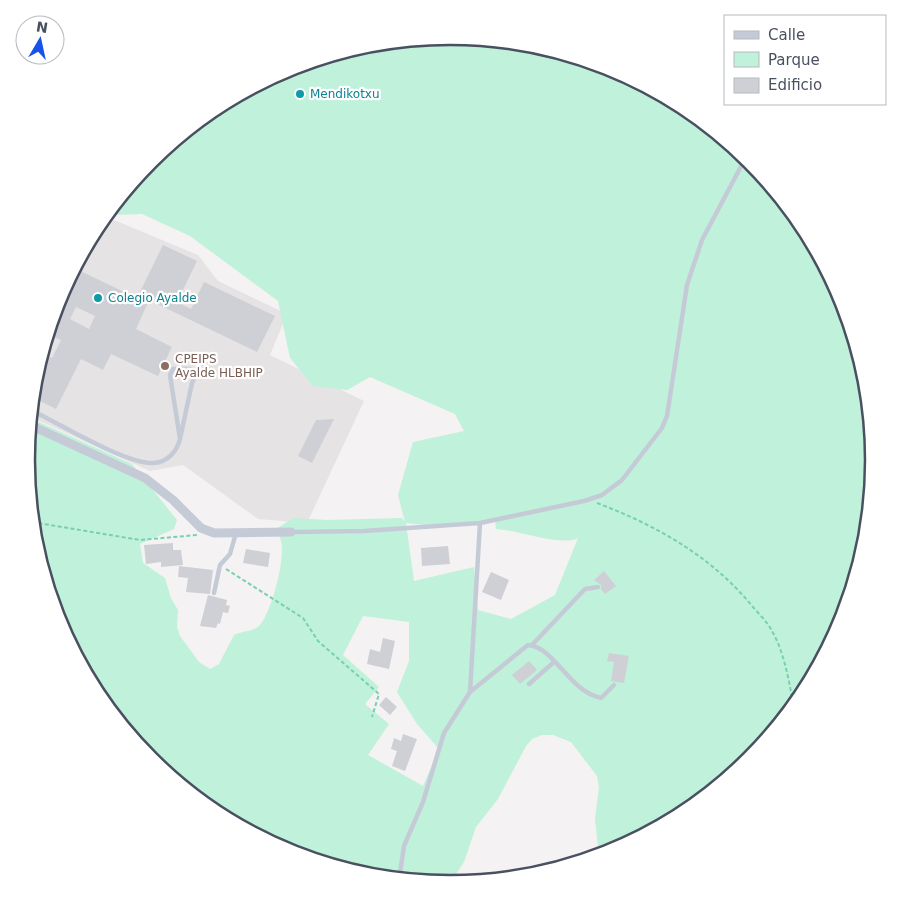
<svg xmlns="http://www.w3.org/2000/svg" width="901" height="921" viewBox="0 0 901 921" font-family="'DejaVu Sans',sans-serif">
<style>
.education{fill:#e5e3e3}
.green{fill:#c0f1da;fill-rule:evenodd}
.building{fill:#ced0d6;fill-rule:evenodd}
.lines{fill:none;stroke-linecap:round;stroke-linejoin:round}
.path{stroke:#77d0b1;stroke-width:2;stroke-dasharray:4 2.5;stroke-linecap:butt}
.service{stroke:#c5cbd6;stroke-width:4.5}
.minor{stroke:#c5cbd6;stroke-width:9}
.culture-dot{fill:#0f9aa8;stroke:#fff;stroke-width:2}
.education-dot{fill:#8d6e63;stroke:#fff;stroke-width:2}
.labels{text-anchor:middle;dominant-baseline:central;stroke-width:4.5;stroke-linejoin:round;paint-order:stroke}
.culture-label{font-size:12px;fill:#0d838f;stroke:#fff;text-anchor:start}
.education-label{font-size:12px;fill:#785e54;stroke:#fff;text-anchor:start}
.rim{fill:none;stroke:#495160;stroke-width:2.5}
</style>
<rect width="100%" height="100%" fill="#f4f2f2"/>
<path class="education" d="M114,220L198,255L218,281L287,314L270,355L364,401L307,523L258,519L183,465L150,471L31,417L34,377L59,298L97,227Z"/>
<path class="green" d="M451,36L534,44L613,69L686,108L751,161L803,225L843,298L867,378L875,461L867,544L842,623L803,696L750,761L686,813L613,853L599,857L595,819L599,787L597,776L571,742L553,735H542L532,739L526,746L498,799L476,827L464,862L449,885L367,877L288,852L215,813L150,760L98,696L58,623L34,543L26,460L30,418L132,464L177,520L174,529L140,544L143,563L165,578L171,598L178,610L177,627L180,636L199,662L210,669L219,664L234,635C242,631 252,632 259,626C271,615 289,550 279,536C278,534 275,533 273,531L293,518L327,520L402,518L405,522L398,495L413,442L464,431L455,414L370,377L347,390L313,386L290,358L278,301L190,236L142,214L106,215L151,160L215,108L288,68L368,44ZM495,520L496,529C517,530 562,547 578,538L555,595L511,619L478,610L474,567L414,581L406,523L436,526ZM363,616L409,622V661L397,692L417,724L439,749L423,786L368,755L389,724L365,704L379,687L343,655Z"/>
<path class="building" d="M163,245L197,261L177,302L191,309L204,282L275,316L257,352L149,300L136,329L172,347L158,376L111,354L103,370L81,359L56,409L32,397L50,357L52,358L61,340L48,334L59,298L74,268L137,298ZM76,307L95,316L89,329L70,319Z
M334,419L312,463L298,456L316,420Z
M173,543V550H181L183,565L161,567V562L146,564L144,545Z
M448,546L450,564L422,566L421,548Z
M246,549L270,553L268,567L243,563Z
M179,566L213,570L210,594L186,592L188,578L178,577Z
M604,571L616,586L605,594L601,589V585L594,580Z
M491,572L509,580L501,600L482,592Z
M208,595L227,600L226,605L230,606L228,613L223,612L220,624L218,623L216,628L200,626Z
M383,638L395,641L389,669L367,664L370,649L380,652Z
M609,653L629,656L624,683L611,681L614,662L607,661Z
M529,661L537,670L520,684L512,675Z
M386,697L397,707L390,715L379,705Z
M403,734L417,739L405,771L392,766L397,751L391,749L394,738L401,741Z"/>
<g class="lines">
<path class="path" d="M597,503C658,526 712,557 753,607C760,615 768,623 772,631C785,654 789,682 794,708
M32,522L140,540L197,535
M226,569L303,618L318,641L379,694L372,717"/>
<path class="service" d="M31,410C58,423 127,465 154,463C168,462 177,451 180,439L192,383L197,373L189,369H173L170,375L180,439
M291,532L364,531L480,523L584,501L602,495L622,480L662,428L667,416L687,285L702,240L746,157
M214,593L220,565L230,554L236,533
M532,645L585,589L598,587
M529,684L554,662
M470,692L528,645C555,647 568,691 601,698L614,685
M399,880L404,846L423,802L444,733L470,692L480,523"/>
<path class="minor" d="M30,425L145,478L173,500L201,528L214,533L291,532"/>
</g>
<g class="culture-dot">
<circle cx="300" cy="94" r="5"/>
<circle cx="98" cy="298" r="5"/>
</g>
<circle class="education-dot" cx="165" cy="366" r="5"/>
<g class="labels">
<g class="culture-label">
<text x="310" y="94">Mendikotxu</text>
<text x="108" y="298">Colegio Ayalde</text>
</g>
<g class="education-label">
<text x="175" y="359">CPEIPS<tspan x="175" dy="14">Ayalde HLBHIP</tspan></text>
</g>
</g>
<path d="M0 0H901V921H0ZM35 460a415 415 0 1 1 830 0a415 415 0 1 1-830 0Z" fill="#fff" fill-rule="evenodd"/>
<path class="rim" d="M35 460a415 415 0 1 1 830 0a415 415 0 1 1-830 0Z"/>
<rect x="724" y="15" width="162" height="90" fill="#ffffff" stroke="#b6b9bf"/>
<rect x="734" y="31" width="25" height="8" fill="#c5cbd6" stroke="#b6b9bf"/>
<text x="768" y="40" font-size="15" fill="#495160">Calle</text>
<rect x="734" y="52" width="25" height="15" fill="#c0f1da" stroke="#b6b9bf"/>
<text x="768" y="65" font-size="15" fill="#495160">Parque</text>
<rect x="734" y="78" width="25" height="15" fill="#ced0d6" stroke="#b6b9bf"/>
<text x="768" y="90" font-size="15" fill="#495160">Edificio</text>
<g transform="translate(40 40) rotate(9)"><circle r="24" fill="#ffffff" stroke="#b6b9bf"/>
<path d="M0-4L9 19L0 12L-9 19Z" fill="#1553eb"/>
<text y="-8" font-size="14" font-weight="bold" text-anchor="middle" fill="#495160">N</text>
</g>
</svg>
